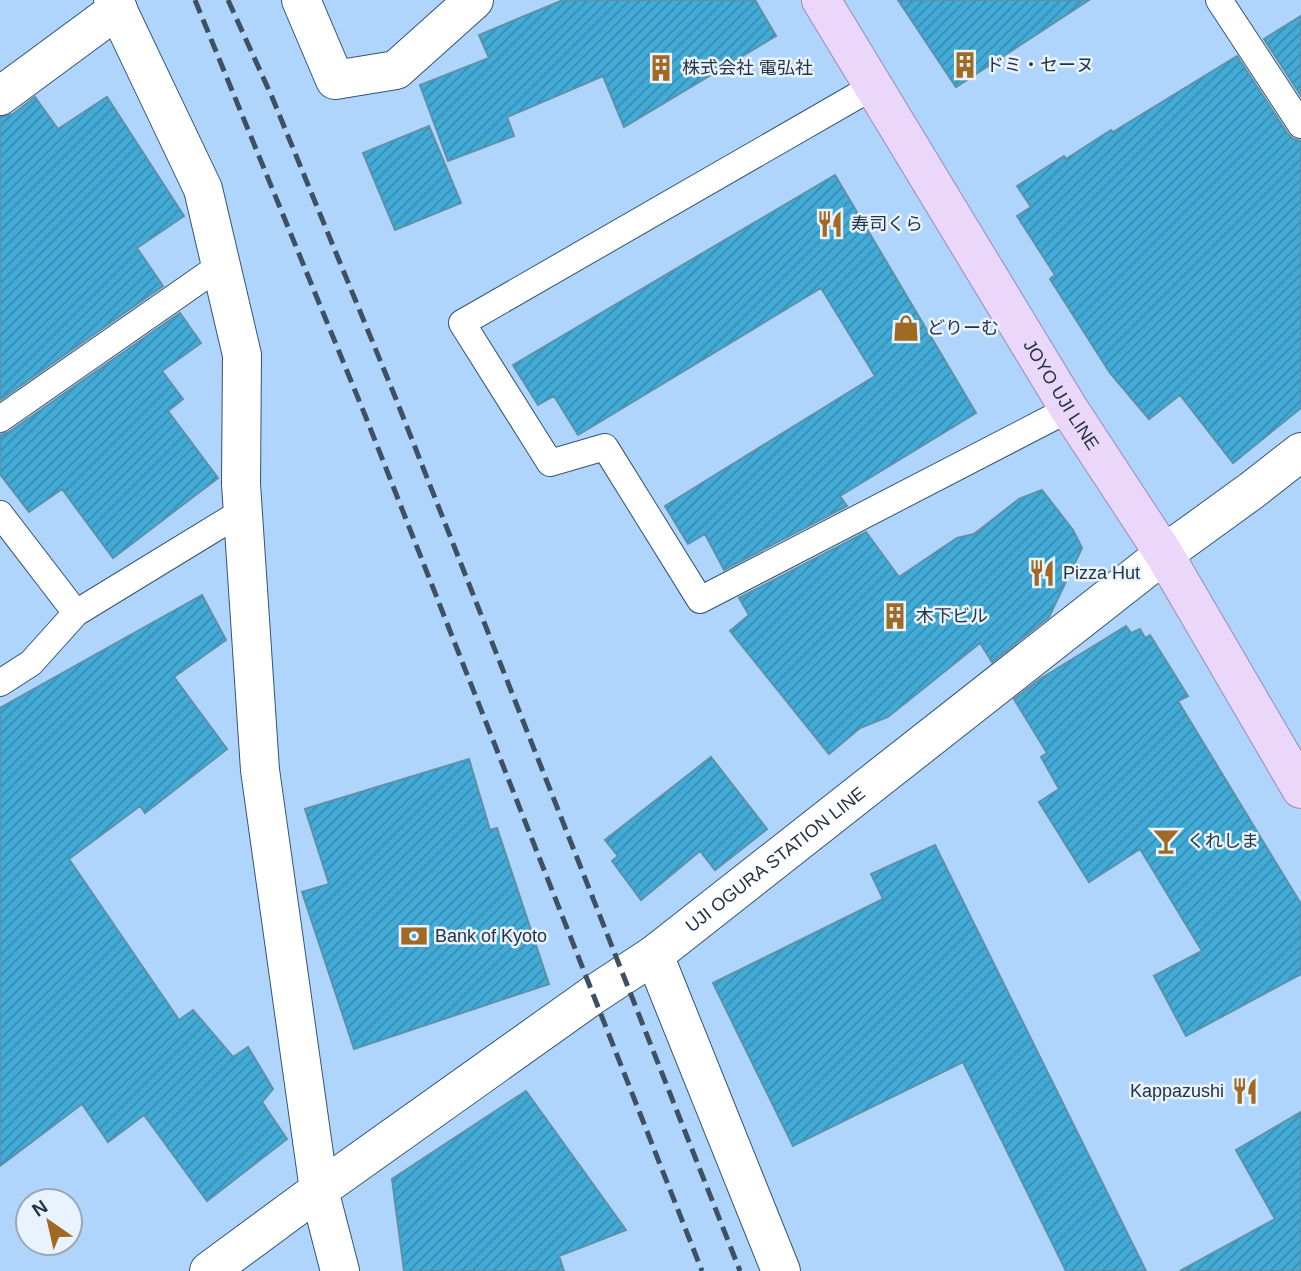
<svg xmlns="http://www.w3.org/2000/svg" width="1301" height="1271" viewBox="0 0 1301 1271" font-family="Helvetica,'Noto Sans JP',sans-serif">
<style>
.building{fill:url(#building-hatch);stroke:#5c91a9;stroke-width:2}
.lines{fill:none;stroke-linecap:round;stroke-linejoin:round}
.service-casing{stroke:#335576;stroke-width:28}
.minor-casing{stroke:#335576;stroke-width:40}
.tertiary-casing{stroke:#335576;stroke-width:40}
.secondary-casing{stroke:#335576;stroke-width:40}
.primary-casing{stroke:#9c8cb7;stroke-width:40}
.service{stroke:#fff;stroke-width:26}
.minor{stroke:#fff;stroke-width:38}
.tertiary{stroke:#fff;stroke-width:38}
.secondary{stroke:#fff;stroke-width:38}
.primary{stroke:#ead7fa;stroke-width:38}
.rail{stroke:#3e5164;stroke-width:5;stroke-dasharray:14 7;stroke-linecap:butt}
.labels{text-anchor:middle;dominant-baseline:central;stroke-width:5;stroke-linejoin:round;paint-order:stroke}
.poi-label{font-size:18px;fill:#253443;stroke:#e8f3ff;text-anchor:start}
.street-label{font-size:18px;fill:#253443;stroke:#e8f3ff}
</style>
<defs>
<pattern id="building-hatch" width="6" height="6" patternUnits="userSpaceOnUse" patternTransform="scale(1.75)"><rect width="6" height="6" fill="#42abd7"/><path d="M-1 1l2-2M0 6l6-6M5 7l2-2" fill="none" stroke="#378cb0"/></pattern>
</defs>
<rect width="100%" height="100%" fill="#afd5fc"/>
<path class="building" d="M563,0H755L776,36L624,127L603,76L507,117L514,136L448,161L420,85L489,58L479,35Z
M898,0H1089L956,87Z
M1301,16V96L1264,39Z
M1237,56L1288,134L1293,139L1301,141V408L1233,463L1180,395L1149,419L1110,373L1050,279L1055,275L1017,216L1031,207L1017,186L1064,156L1066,159L1111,130L1113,132Z
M35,97L58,129L107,97L184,216L137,248L163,286L0,400V117L13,114Z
M429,126L461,203L395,230L363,153Z
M835,175L976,413L840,496L847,506L724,570L705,534L688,544L665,506L875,376L821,288L578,435L554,396L538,405L513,365Z
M180,313L201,343L162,371L183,399L168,411L218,478L113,558L62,489L29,512L0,474V435L9,432Z
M1042,490L1073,530L1082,548L1049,617L992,662L980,643L888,717L860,728L829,754L730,631L749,615L739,598L866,532L899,577L957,538L974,534L1019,499Z
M202,595L226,640L174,677L227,749L145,813L140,806L69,859L179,1020L193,1010L233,1057L248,1047L273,1089L262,1102L287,1139L207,1201L144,1115L108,1142L82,1104L0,1166V708Z
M1126,626L1131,633L1140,629L1145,638L1150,635L1188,696L1178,701L1301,904V974L1186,1036L1154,976L1202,951L1140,849L1089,882L1039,802L1059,789L1041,757L1047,753L1014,699L1040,679Z
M711,757L767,829L715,870L700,851L641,900L612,861L618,856L605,840Z
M469,759L490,830L497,828L549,984L354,1049L302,892L329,884L305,809Z
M935,845L1146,1271H1066L963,1062L793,1146L713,983L883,899L871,874Z
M526,1091L626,1230L559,1256L564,1271H404L392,1179Z
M1301,1112V1271H1180L1275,1219L1236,1150Z"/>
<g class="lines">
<defs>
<path id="service" d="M1219,0L1301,125
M874,86L462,323L550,463L605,447L700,600L1069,409
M0,419L221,265
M0,514L76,613
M0,683L31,663L76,613L243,511"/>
<path id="minor" d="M301,0L335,80L396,70L474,0
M0,96L118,9
M209,1271L319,1190L593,995L654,955"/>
<path id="tertiary" d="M113,0L203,189L242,355L241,484L260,770L319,1190L340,1271
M1164,554L1251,491L1301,452"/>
<g id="secondary">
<path id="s1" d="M781,1271L654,955L1164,554"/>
</g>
<g id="primary">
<path id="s2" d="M821,0L1069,409L1164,554L1301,789"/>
</g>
</defs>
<use href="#service" class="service-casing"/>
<use href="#minor" class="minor-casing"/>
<use href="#tertiary" class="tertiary-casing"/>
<use href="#secondary" class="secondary-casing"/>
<use href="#primary" class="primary-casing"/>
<use href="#service" class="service"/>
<use href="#minor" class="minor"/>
<use href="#tertiary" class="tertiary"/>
<use href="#secondary" class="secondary"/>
<use href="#primary" class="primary"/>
<path class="rail" d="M195,0L365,415L702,1271
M228,0L272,97L396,399L740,1271"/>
</g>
<defs>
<symbol id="building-bare" viewBox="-9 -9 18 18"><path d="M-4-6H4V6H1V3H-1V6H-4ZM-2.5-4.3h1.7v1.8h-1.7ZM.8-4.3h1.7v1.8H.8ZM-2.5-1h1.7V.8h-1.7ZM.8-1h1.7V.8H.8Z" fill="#a06a24" stroke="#e8f3ff" stroke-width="2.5" paint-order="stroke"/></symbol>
<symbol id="restaurant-bare" viewBox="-9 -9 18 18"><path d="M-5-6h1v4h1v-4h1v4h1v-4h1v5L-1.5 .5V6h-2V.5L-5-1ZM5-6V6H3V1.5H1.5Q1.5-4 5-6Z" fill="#a06a24" stroke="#e8f3ff" stroke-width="2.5" paint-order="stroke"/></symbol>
<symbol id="shop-bare" viewBox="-9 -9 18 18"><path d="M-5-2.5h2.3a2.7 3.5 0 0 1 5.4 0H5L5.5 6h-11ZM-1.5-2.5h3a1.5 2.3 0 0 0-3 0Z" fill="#a06a24" stroke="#e8f3ff" stroke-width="2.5" paint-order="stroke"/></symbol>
<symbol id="bar-bare" viewBox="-9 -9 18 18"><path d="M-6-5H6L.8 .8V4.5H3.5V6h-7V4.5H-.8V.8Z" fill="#a06a24" stroke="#e8f3ff" stroke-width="2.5" paint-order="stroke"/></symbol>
<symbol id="bank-bare" viewBox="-9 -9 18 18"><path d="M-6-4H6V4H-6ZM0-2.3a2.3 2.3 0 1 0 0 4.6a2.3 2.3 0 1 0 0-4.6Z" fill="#a06a24" stroke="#e8f3ff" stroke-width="2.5" paint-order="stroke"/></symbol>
</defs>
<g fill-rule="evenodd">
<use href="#building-bare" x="946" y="46" width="38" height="38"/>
<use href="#building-bare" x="642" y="49" width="38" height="38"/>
<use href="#restaurant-bare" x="811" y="205" width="38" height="38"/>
<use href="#shop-bare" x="887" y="309" width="38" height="38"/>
<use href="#restaurant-bare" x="1023" y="554" width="38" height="38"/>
<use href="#building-bare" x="876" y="597" width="38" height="38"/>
<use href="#bar-bare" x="1147" y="822" width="38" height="38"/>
<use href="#bank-bare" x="395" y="917" width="38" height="38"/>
<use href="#restaurant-bare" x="1226" y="1072" width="38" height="38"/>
</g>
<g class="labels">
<g class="poi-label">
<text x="986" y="65">ドミ・セーヌ</text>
<text x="682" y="68">株式会社 電弘社</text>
<text x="851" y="224">寿司くら</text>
<text x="927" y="328">どりーむ</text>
<text x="1063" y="573">Pizza Hut</text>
<text x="916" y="616">木下ビル</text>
<text x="1187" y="841">くれしま</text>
<text x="435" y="936">Bank of Kyoto</text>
<text x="1224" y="1091" text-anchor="end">Kappazushi</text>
</g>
<g class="street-label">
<text stroke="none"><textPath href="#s2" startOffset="462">JOYO UJI LINE</textPath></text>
<text stroke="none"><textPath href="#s1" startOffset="495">UJI OGURA STATION LINE</textPath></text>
</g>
</g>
<g transform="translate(49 1222) rotate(326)"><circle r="33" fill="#e8f3ff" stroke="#9aa7b4" stroke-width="2"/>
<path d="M0-5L12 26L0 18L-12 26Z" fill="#a06a24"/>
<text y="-10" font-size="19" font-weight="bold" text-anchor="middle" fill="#253443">N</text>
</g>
</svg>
